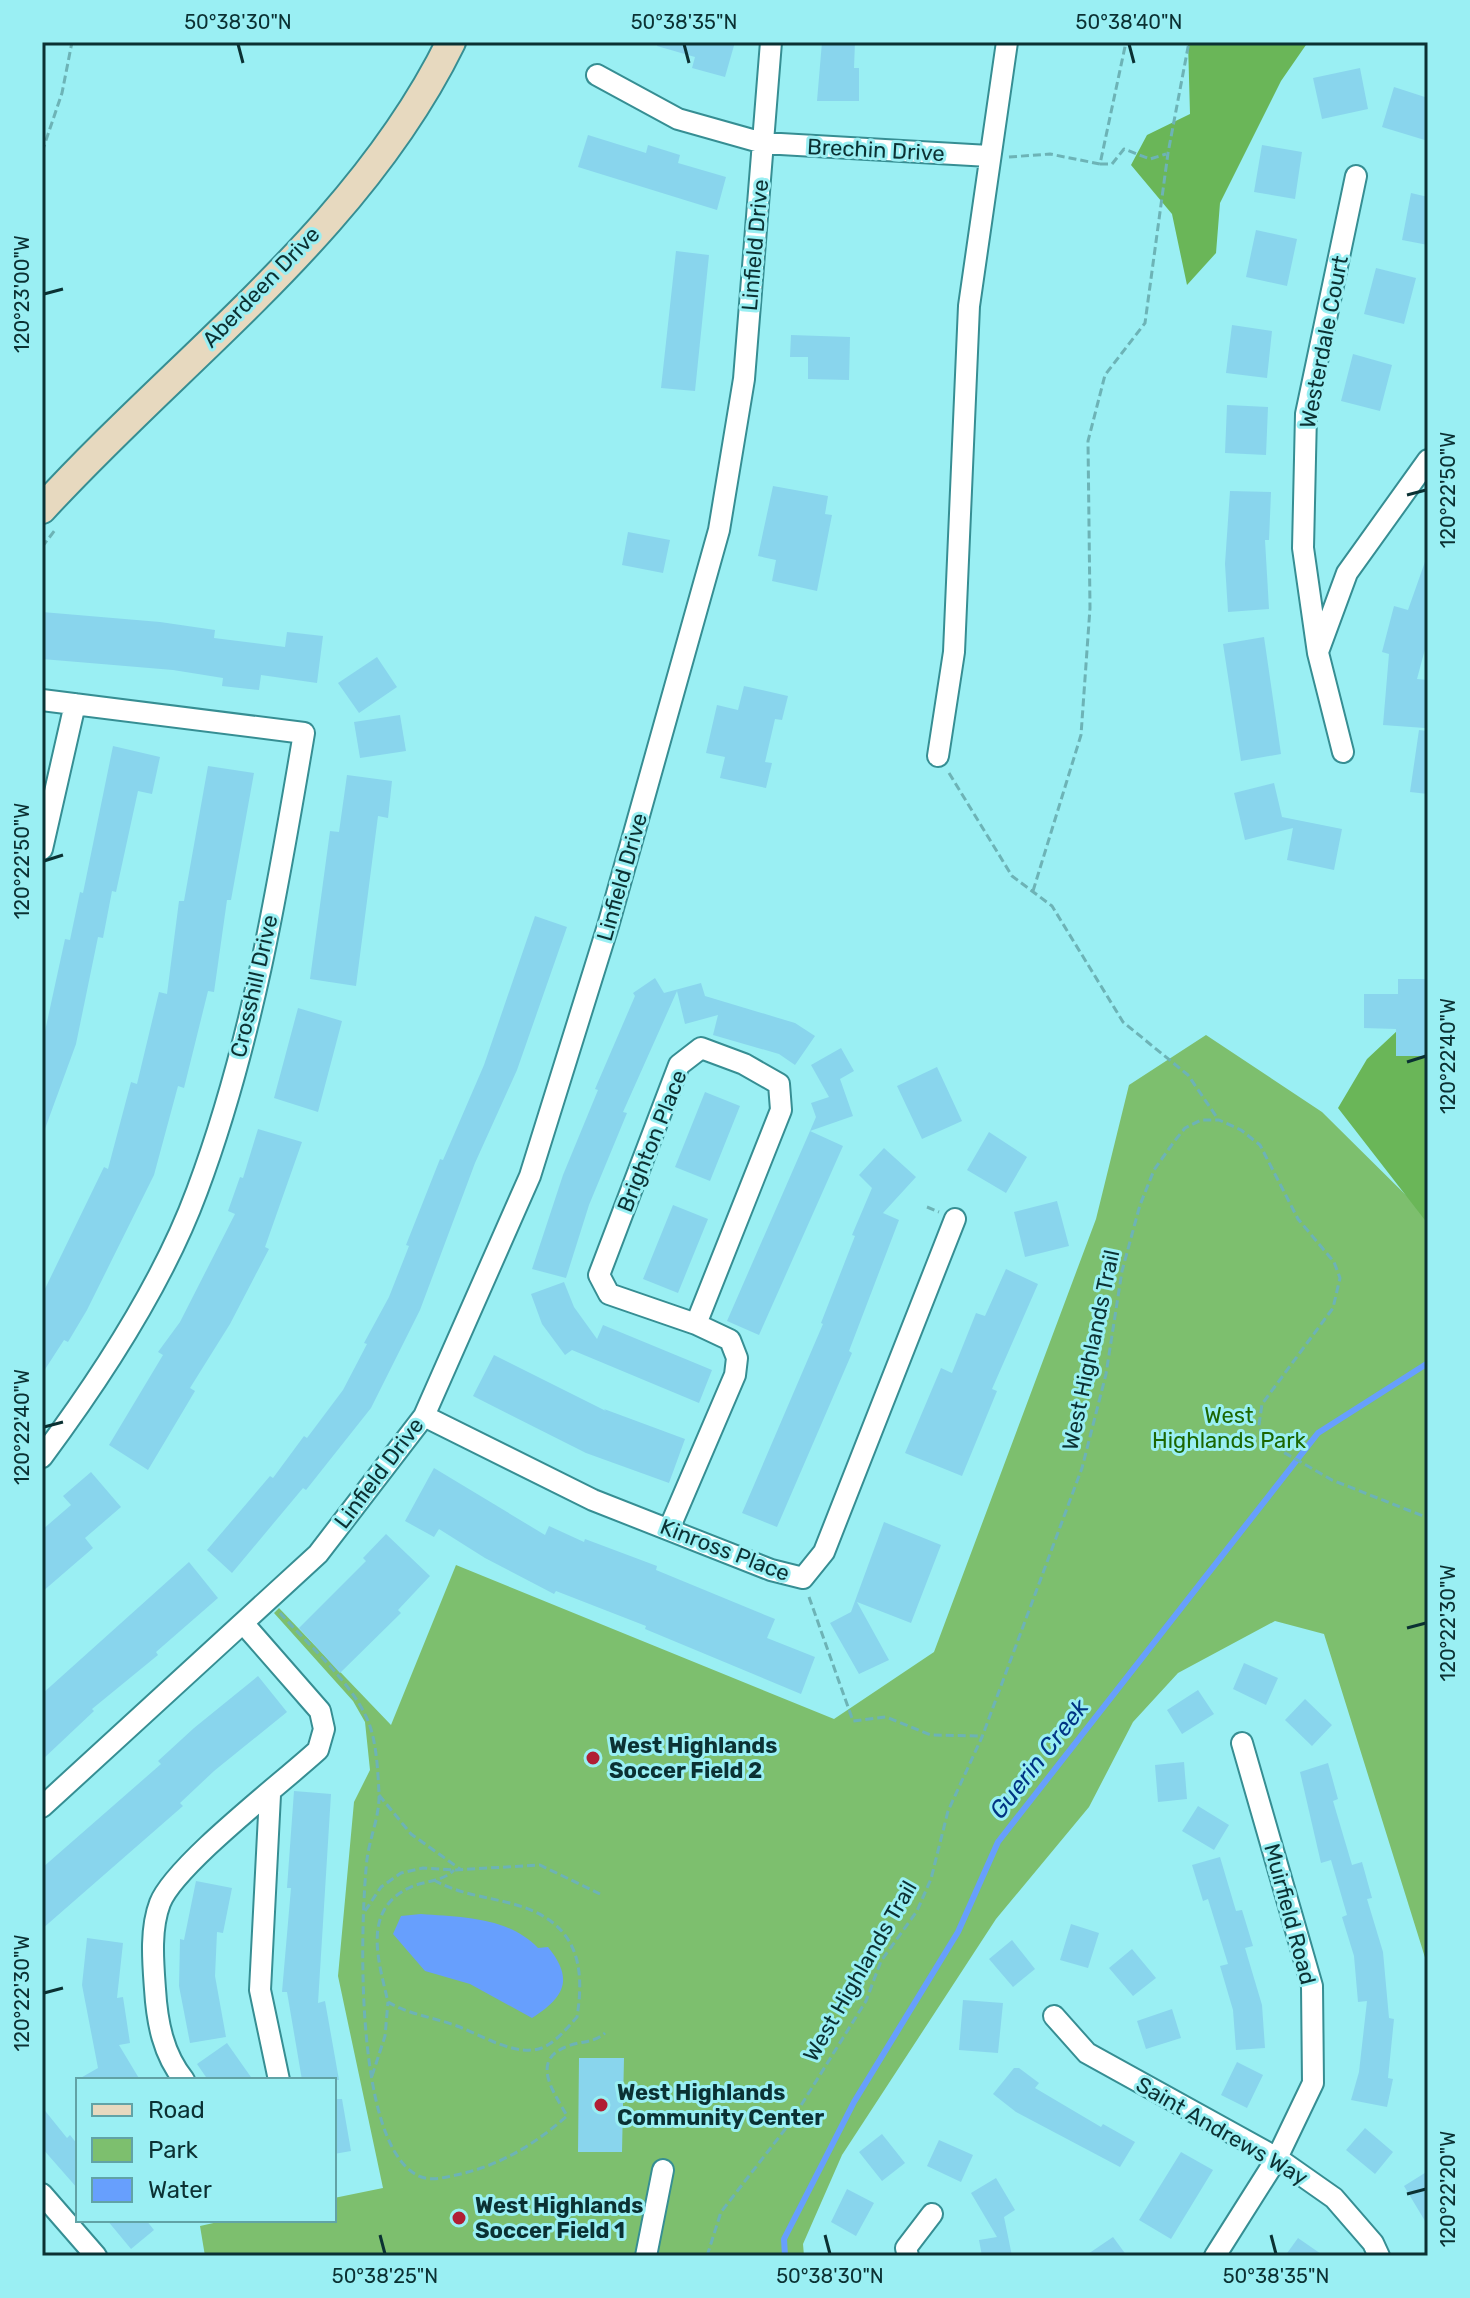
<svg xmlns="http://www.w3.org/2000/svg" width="1470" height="2298" viewBox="0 0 1470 2298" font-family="Rubik,sans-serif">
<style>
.green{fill:#7dbf6e}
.forest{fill:#6ab658}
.water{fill:#679ffd}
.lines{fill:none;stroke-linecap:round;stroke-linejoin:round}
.stream{stroke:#679ffd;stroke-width:6}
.building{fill:#89d5ed}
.street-casing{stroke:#368e93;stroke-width:24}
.secondary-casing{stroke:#368e93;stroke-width:32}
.path{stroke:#6db3b6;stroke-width:3;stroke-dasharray:8 4;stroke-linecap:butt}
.street{stroke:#fff;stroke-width:20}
.secondary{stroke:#e7d9bf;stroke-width:28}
.ticks{fill:none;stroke:#0b3133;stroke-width:3}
.poi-dot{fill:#b11e34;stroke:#9aeff3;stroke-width:3}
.labels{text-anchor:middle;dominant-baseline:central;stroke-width:6;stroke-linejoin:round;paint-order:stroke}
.street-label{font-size:22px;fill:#0b3133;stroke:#9aeff3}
.park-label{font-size:22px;fill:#1c6601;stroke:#9aeff3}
.poi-label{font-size:22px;font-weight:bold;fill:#0b3133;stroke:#9aeff3;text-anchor:start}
.water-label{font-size:24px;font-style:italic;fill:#003483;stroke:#9aeff3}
.neatline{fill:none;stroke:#0b3133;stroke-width:3}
.ticks-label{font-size:20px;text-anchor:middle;fill:#0b3133}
</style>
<rect width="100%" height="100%" fill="#9aeff3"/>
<path class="green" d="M1206,1035L1322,1112L1428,1217V1967L1324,1634L1275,1621L1178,1673L1133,1722L1089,1807L996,1919L842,2155L803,2244L804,2256H205L200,2226L227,2220H334V2198L383,2188L338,1976L354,1802L370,1770L365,1722L353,1701L274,1613L279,1608L391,1725L456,1565L834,1719L934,1652L1096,1219L1129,1085Z"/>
<path class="forest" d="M1188,42H1308L1281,81L1220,203L1216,253L1187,285L1172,214L1131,165L1147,135L1190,114Z
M1428,1002V1224L1338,1108L1367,1059Z"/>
<path class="water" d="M421,1914C462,1917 508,1917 538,1948L548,1947C574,1979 565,1997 532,2018L470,1984L425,1971L393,1934L401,1916Z"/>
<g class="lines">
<path class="stream" d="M785,2256L784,2239L854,2102L958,1932L998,1842L1318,1433L1428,1363"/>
</g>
<path class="building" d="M658,42H735L725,77L692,68L695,57L657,46Z
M822,42H855L854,68H859V101H817Z
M1360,68L1368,109L1322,119L1313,78Z
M1394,87L1428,98V141L1382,127Z
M588,135L646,153L648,145L680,155L678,163L726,177L717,210L578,167Z
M1262,145L1302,152L1295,199L1254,192Z
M1411,193L1428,197V245L1402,240Z
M1256,230L1297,239L1287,286L1246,277Z
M676,251L709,255L695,391L661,388Z
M1376,268L1416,278L1404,324L1364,314Z
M1232,325L1272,331L1267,378L1226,373Z
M791,335L850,337L849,380L808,379V357H790Z
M1353,354L1392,365L1380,411L1341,401Z
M1227,405L1268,407L1266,455L1225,453Z
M773,486L828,496L825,514L832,515L817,591L772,581L776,560L758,556Z
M1230,491L1271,492L1269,540H1265L1269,609L1228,612L1225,564Z
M628,532L670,540L663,573L622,565Z
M1426,559L1428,638L1417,679L1428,680L1425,728L1383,725L1389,654L1382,652L1394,606L1408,610Z
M42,612L160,622L215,630L214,638L285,647L287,632L323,636L317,683L261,675L259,690L222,686L223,678L173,670L42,659Z
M1264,637L1281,754L1241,761L1223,644Z
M377,657L397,687L359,713L338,683Z
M744,686L788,696L782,720L775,719L765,762L772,763L766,788L720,778L725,757L706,753L717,705L738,710Z
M400,715L406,751L360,758L354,722Z
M1419,730L1428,731V794L1410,792Z
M113,746L160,757L152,794L138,791L116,892L112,891L103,938L98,937L76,1044L42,1137V1045L65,939L70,940L80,892L83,893Z
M208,766L254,773L231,900H227L214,992L208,991L184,1088L178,1086L154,1175L87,1310L68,1342L64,1340L42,1374V1295L104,1167L108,1169L131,1082L137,1084L159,992L167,994L179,901H184Z
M347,775L392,781L388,818L378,816L356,986L310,979L330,831L339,832Z
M1274,783L1282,817L1342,829L1334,870L1287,860L1293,828L1245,840L1234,793Z
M535,916L567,927L517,1070L475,1163L420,1310L371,1408L306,1490L303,1488L232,1573L207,1550L270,1476L273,1478L304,1436L307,1438L343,1390L367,1344L364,1343L389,1297L409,1246L406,1245L440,1159L443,1160L484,1065Z
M655,978L664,993L701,983L705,996L795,1023L815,1036L795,1065L779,1054L713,1035L718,1015L685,1024L677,991L623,1112L627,1113L589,1205L566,1278L532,1269L563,1175L598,1090L595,1089L635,996L633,993Z
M1398,979H1428V1056H1396V1029L1364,1028V994H1398Z
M298,1008L342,1021L318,1112L274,1098Z
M841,1048L854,1071L840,1079L853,1116L810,1131L816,1117L811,1103L829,1097L811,1065Z
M937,1067L962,1121L922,1139L897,1086Z
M705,1092L740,1106L710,1181L675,1167Z
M258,1129L302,1142L265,1247L269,1249L230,1324L190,1388L195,1391L148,1470L109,1445L163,1355L158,1352L180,1322L235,1214L228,1211L240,1177L243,1178Z
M810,1131L843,1146L759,1335L727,1321Z
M989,1132L1027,1157L1006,1193L967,1170Z
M884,1148L916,1177L883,1213L899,1220L849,1351L852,1353L777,1527L742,1513L823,1324L821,1323L855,1236L852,1235L872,1188L859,1175Z
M1057,1201L1069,1246L1025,1257L1014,1212Z
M673,1205L708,1219L678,1293L643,1279Z
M1006,1269L1038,1284L992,1389L997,1391L962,1476L905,1453L941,1368L952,1373L976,1313L985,1316Z
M564,1282L574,1307L597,1339L603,1325L712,1370L699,1403L572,1350L565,1355L542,1324L531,1294Z
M494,1355L606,1411L604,1409L685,1439L669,1483L586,1453L473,1396Z
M434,1468L545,1535L549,1526L584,1542L585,1539L657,1566L656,1570L775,1619L767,1638L815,1657L801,1694L645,1629L646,1626L556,1591L554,1594L485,1558L439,1529L434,1537L405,1521Z
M91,1472L121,1507L85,1538L93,1548L42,1592V1530L71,1505L63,1496Z
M884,1522L941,1545L911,1623L857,1602L889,1660L859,1674L830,1623L851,1612Z
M386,1534L430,1576L398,1610L401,1613L340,1673L299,1628L366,1561L363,1558Z
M189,1562L218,1598L156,1652L158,1655L92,1709L94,1711L42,1760V1694Z
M1244,1663L1278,1678L1266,1705L1233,1689Z
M258,1676L287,1712L214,1771L180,1803L183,1806L42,1929V1868L161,1764L158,1761L194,1728Z
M1198,1690L1214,1714L1182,1734L1167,1710Z
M1305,1699L1332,1725L1312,1746L1285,1720Z
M1184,1762L1187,1799L1158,1802L1155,1765Z
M1328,1763L1338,1799L1333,1801L1352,1865L1362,1862L1372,1898L1367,1899L1383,1952L1389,2018L1394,2019L1388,2078L1393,2079L1387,2107L1351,2100L1359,2072L1367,2001L1358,2002L1354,1956L1342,1917L1347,1915L1331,1860L1321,1863L1300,1772Z
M294,1791L331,1794L318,2003L325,2001L339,2080H302L287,1992H282L291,1888H287Z
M1198,1806L1229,1825L1214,1850L1182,1831Z
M1220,1857L1236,1911L1242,1910L1253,1946L1245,1948L1262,2005L1265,2048L1236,2050L1233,2010L1220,1966L1228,1964L1208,1899L1203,1901L1192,1865Z
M196,1881L232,1888L223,1933L217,1932L215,1976L226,2037L190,2043L179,1986L180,1939L184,1940Z
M1071,1924L1099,1933L1088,1968L1060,1960Z
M87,1938L123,1943L117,1998L123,1997L130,2043L119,2045L140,2080H77L98,2068L82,1985Z
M1012,1940L1035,1969L1013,1987L989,1959Z
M1132,1949L1156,1978L1133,1996L1109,1968Z
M963,2000L1003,2003L998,2053L959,2050Z
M1172,2009L1181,2038L1146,2049L1137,2021Z
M227,2043L253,2080H208L197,2064Z
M579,2058H624L622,2152H578Z
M1237,2062L1263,2075L1247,2108L1221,2095Z
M1014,2068H1019L1039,2083L1035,2088L1101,2127L1103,2124L1135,2142L1120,2167L1016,2112L993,2094Z
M334,2099H342L351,2151L334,2154Z
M42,2107L67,2138L70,2135L78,2145V2189L42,2148Z
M1365,2128L1393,2152L1375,2174L1346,2150Z
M882,2134L905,2163L882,2181L859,2152Z
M939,2140L973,2155L961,2182L927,2166Z
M1181,2152L1213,2170L1171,2239L1139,2220Z
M1428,2171V2226L1404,2186Z
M996,2178L1015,2210L1004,2217L1012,2256H982L979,2240L997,2237L971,2193Z
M847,2189L874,2203L856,2236L831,2222Z
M107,2220H146L154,2230L131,2249Z
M1113,2237L1127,2256H1085Z
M1298,2238L1324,2256H1285Z"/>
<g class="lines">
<defs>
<path id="street" d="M597,75L678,119L763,143L989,156
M1319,649L1347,573L1428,460
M42,700L304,733C278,887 252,1044 197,1191C163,1283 100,1379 42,1457
M1343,752L1318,653L1303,548L1306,414L1356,176
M938,756L954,652L969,306L1007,42
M42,849L75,704
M424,1416L593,1500L771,1570L803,1578L824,1552L955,1219
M669,1529L735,1375L737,1358L730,1340L696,1324L781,1110L779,1084L744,1064L701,1048L679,1065L599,1275L609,1294L696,1324
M270,1795L260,1990L279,2080
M42,1807L318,1554L424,1416L530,1176L608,926L719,530L744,379L771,42
M1054,2016L1087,2053L1277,2158L1334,2198L1373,2243L1379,2256
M184,2080C163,2054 157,2022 155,1989C153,1962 150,1929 160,1903C175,1865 282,1783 318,1750L324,1729L320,1711L243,1623
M42,2194L96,2256
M646,2256L663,2170
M908,2256L906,2248L932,2214
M1215,2256L1277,2158L1313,2083L1312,1986L1242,1743"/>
<path id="secondary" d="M42,509C180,358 359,230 451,42"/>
</defs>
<use href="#street" class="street-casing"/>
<use href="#secondary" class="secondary-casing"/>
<path class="path" d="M42,152L62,93L72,42
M1009,157L1050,154L1100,164L1126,42
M1100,164H1112L1124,149L1150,159L1166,154
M42,547L55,530
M949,773L1012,876L1052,906L1123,1022L1188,1075L1218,1119
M1033,891L1081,735L1090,608L1088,441L1105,375L1145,323L1168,153L1189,42
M927,1207L939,1212
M809,1597L853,1721L886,1717L931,1735L981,1736
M280,1613C309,1646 362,1691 372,1733C377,1752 378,1774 379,1793C380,1815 370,1837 367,1859C360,1924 354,2137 415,2174C427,2182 443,2178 456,2175C499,2166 534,2145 567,2116C554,2092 529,2060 568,2046C581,2041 594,2043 605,2033
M379,1795L411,1834L460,1869
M434,1880C461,1896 494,1897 523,1907C578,1926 585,1967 577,2017C565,2030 552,2048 533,2050C507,2052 481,2035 457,2026C433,2017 410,2015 388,2002C378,1959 361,1908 413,1886C427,1881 443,1881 454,1870
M365,1911L381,1887L401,1873L423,1868L454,1870L540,1865L600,1894
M372,2076L385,2036L388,2002
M707,2256L721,2212L790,2123L866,2001L881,1961L917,1911L931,1879L948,1811L982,1737L1082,1468L1106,1374L1122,1271L1140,1205L1154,1170L1173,1143L1185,1128L1201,1120H1219L1241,1130L1260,1145L1298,1219L1334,1262L1340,1278L1333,1308L1262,1404L1259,1425L1264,1441L1332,1480L1428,1518"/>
<use href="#street" class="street"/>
<use href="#secondary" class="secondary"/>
</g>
<path class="ticks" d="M238,44L243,63M684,44L689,63M1129,44L1134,63M44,294L63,289M1407,495L1426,490M44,861L63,855M1407,1062L1426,1056M44,1427L63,1422M1407,1628L1426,1623M44,1993L63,1988M1407,2194L1426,2189M380,2235L385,2254M825,2235L830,2254M1271,2235L1276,2254"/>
<g class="poi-dot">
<circle cx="593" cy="1758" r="8"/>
<circle cx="601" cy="2105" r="8"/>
<circle cx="459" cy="2218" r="8"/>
</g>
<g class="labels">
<g class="street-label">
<text transform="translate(876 150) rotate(3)">Brechin Drive</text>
<text transform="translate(755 245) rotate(-85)">Linfield Drive</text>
<text transform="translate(261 287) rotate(-46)">Aberdeen Drive</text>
<text transform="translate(1324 342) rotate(-79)">Westerdale Court</text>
<text transform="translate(622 877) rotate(-74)">Linfield Drive</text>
<text transform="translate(254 986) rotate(-77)">Crosshill Drive</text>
<text transform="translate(652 1141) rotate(-68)">Brighton Place</text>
<text transform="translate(1091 1350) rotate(-78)">West Highlands Trail</text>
<text transform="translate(379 1473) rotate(-53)">Linfield Drive</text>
<text transform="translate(725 1550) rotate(21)">Kinross Place</text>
<text transform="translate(1290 1914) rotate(75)">Muirfield Road</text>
<text transform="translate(860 1971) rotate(-60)">West Highlands Trail</text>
<text transform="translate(1222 2131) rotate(30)">Saint Andrews Way</text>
</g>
<g class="park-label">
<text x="1229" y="1415">West<tspan x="1229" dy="25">Highlands Park</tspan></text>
</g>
<g class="poi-label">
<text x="609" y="1745">West Highlands<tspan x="609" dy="25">Soccer Field 2</tspan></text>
<text x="617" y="2092">West Highlands<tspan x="617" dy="25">Community Center</tspan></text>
<text x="475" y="2205">West Highlands<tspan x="475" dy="25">Soccer Field 1</tspan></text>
</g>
<g class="water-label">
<text transform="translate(1039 1759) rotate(-52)">Guerin Creek</text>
</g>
</g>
<rect width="1470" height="2298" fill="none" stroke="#9aeff3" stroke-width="88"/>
<rect x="76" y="2078" width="260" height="144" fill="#9aeff3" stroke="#61a3a6" stroke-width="2"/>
<rect x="92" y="2104" width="40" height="12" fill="#e7d9bf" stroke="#61a3a6" stroke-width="2"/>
<text x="148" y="2118" font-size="24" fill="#0b3133">Road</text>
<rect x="92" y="2138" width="40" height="24" fill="#7dbf6e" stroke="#61a3a6" stroke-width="2"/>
<text x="148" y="2158" font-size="24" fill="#0b3133">Park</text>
<rect x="92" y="2178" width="40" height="24" fill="#679ffd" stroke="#61a3a6" stroke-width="2"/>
<text x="148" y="2198" font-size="24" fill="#0b3133">Water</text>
<rect x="44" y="44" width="1382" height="2210" class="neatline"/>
<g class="ticks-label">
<text x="238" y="29">50°38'30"N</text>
<text x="684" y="29">50°38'35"N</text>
<text x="1129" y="29">50°38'40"N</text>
<text transform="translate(22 294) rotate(-90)" y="7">120°23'00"W</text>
<text transform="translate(1448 490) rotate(-90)" y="7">120°22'50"W</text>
<text transform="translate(22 861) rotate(-90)" y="7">120°22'50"W</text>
<text transform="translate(1448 1056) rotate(-90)" y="7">120°22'40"W</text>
<text transform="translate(22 1427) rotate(-90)" y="7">120°22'40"W</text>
<text transform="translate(1448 1623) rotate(-90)" y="7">120°22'30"W</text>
<text transform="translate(22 1993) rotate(-90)" y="7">120°22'30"W</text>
<text transform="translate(1448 2189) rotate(-90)" y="7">120°22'20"W</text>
<text x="385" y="2283">50°38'25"N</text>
<text x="830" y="2283">50°38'30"N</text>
<text x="1276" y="2283">50°38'35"N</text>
</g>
</svg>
